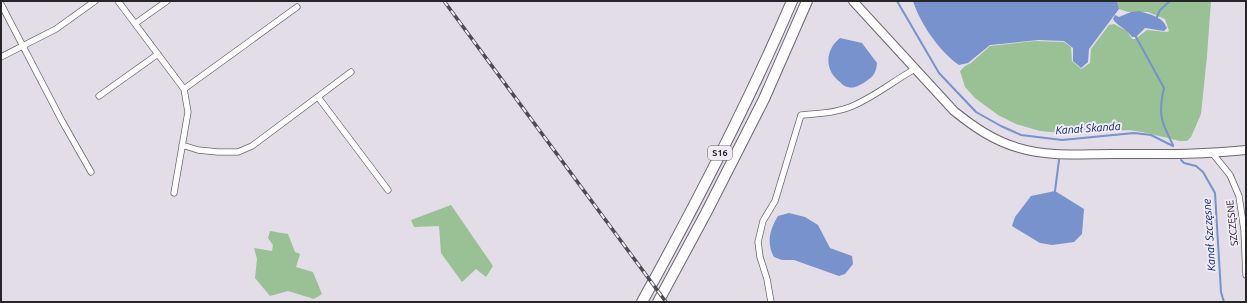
<svg xmlns="http://www.w3.org/2000/svg" width="1247" height="303" viewBox="0 0 1247 303" font-family="Ubuntu,sans-serif">
<style>
.green{fill:#9ac096}
.water{fill:#7792cc}
.lines{fill:none;stroke-linecap:round;stroke-linejoin:round}
.stream{stroke:#7792cc;stroke-width:2}
.street-casing{stroke:#6b666f;stroke-width:7}
.secondary-casing{stroke:#6b666f;stroke-width:10}
.highway-casing{stroke:#6b666f;stroke-width:12}
.street{stroke:#fff;stroke-width:5.5}
.secondary{stroke:#fff;stroke-width:8}
.highway{stroke:#fff;stroke-width:10}
.rail-casing{stroke:#4e4c50;stroke-width:3.5}
.rail{stroke:#efeaf4;stroke-width:2;stroke-dasharray:6;stroke-linecap:butt}
.labels{text-anchor:middle;dominant-baseline:central;stroke-width:4;stroke-linejoin:round;paint-order:stroke}
.shield{fill:#efeaf4;stroke:#636065;stroke-width:1}
.shield-label{font-size:9px;font-weight:bold;fill:#272528}
.street-label{font-size:10px;fill:#272528;stroke:#efeaf4}
.water-label{font-size:11px;font-style:italic;fill:#0e266a;stroke:#efeaf4}
</style>
<rect width="100%" height="100%" fill="#e2dde6"/>
<path class="green" d="M1117,1H1211L1207,56L1201,114L1191,137L1187,141H1180L1142,132L1129,130L1073,134L1040,131L1016,124L998,115L975,98L965,87L960,71L965,66L971,63L990,46L1035,41L1064,42L1071,47L1072,61L1081,69L1090,63L1091,49L1109,25L1114,24L1127,31L1132,39H1135L1147,30L1167,32L1169,31L1165,19L1148,12H1128L1119,9Z
M451,205L493,266L486,277L476,269L462,282L441,253L439,226L414,227L411,220Z
M270,231L288,234L295,252L300,254L296,267L313,272L322,294L314,299L288,291L270,296L255,278L257,259L254,248L272,251L273,245L268,238Z"/>
<path class="water" d="M913,1H1117L1119,9L1089,49L1088,62L1081,68L1073,61V48L1064,41L1039,40L990,45L968,63L959,65C939,51 920,23 913,1Z
M1139,11C1151,15 1162,16 1167,28L1164,31L1145,28L1136,37H1132C1126,28 1117,26 1113,19L1115,15L1119,17L1131,12Z
M840,38L862,43L877,63C876,73 874,76 865,82C860,85 854,89 848,87C845,87 842,84 840,82C824,70 825,50 840,38Z
M1055,191L1084,209L1082,234L1074,242L1052,245L1040,243L1012,226L1015,217L1031,196Z
M789,213L805,217L818,225L830,248L852,256L853,264L845,274L839,276L794,260H782L774,257C766,243 770,229 778,216Z"/>
<g class="lines">
<path class="stream" d="M897,1L939,73L976,112L1001,126L1021,135L1062,140L1134,133L1151,135L1173,146
M1157,17L1160,10L1170,1
M1136,37L1164,88C1158,115 1161,121 1173,145
M1181,160L1184,163L1196,166L1203,172L1215,193L1221,292L1224,302
M1055,191L1059,160"/>
<defs>
<path id="street" d="M118,1L184,89L188,112L174,193
M1,4L62,121L91,172
M136,23L167,1
M1,57L56,29L95,1
M184,89L297,7
M99,96L158,54
M318,97L388,190
M182,145L198,150L218,152H238L252,146L351,72
M1213,154L1230,175L1239,196L1244,230L1246,275
M771,302L767,279L760,257L758,242L763,221L775,201L801,115C817,114 834,113 850,107C873,98 893,81 915,69"/>
<path id="secondary" d="M853,1L954,111C974,127 994,141 1019,148C1048,157 1080,154 1110,154C1156,154 1200,155 1246,150"/>
<path id="highway" d="M642,302C696,204 748,104 792,1
M658,302L706,213L764,99L807,1"/>
</defs>
<use href="#street" class="street-casing"/>
<use href="#secondary" class="secondary-casing"/>
<use href="#highway" class="highway-casing"/>
<use href="#street" class="street"/>
<use href="#secondary" class="secondary"/>
<use href="#highway" class="highway"/>
<defs>
<path id="rail" d="M444,1L666,302"/>
</defs>
<use href="#rail" class="rail-casing"/>
<use href="#rail" class="rail"/>
</g>
<g class="labels">
<rect class="shield" x="708" y="146" width="24" height="14" rx="3"/>
<g class="shield-label">
<text x="720" y="153">S16</text>
</g>
<g class="street-label">
<text transform="translate(1232 223) rotate(-96)">SZCZĘSNE</text>
</g>
<g class="water-label">
<text transform="translate(1088 128) rotate(-4)">Kanał Skanda</text>
<text transform="translate(1209 235) rotate(-94)">Kanał Szczęsne</text>
</g>
</g>
<rect width="1247" height="303" fill="none" stroke="#272528" stroke-width="4"/>
</svg>
